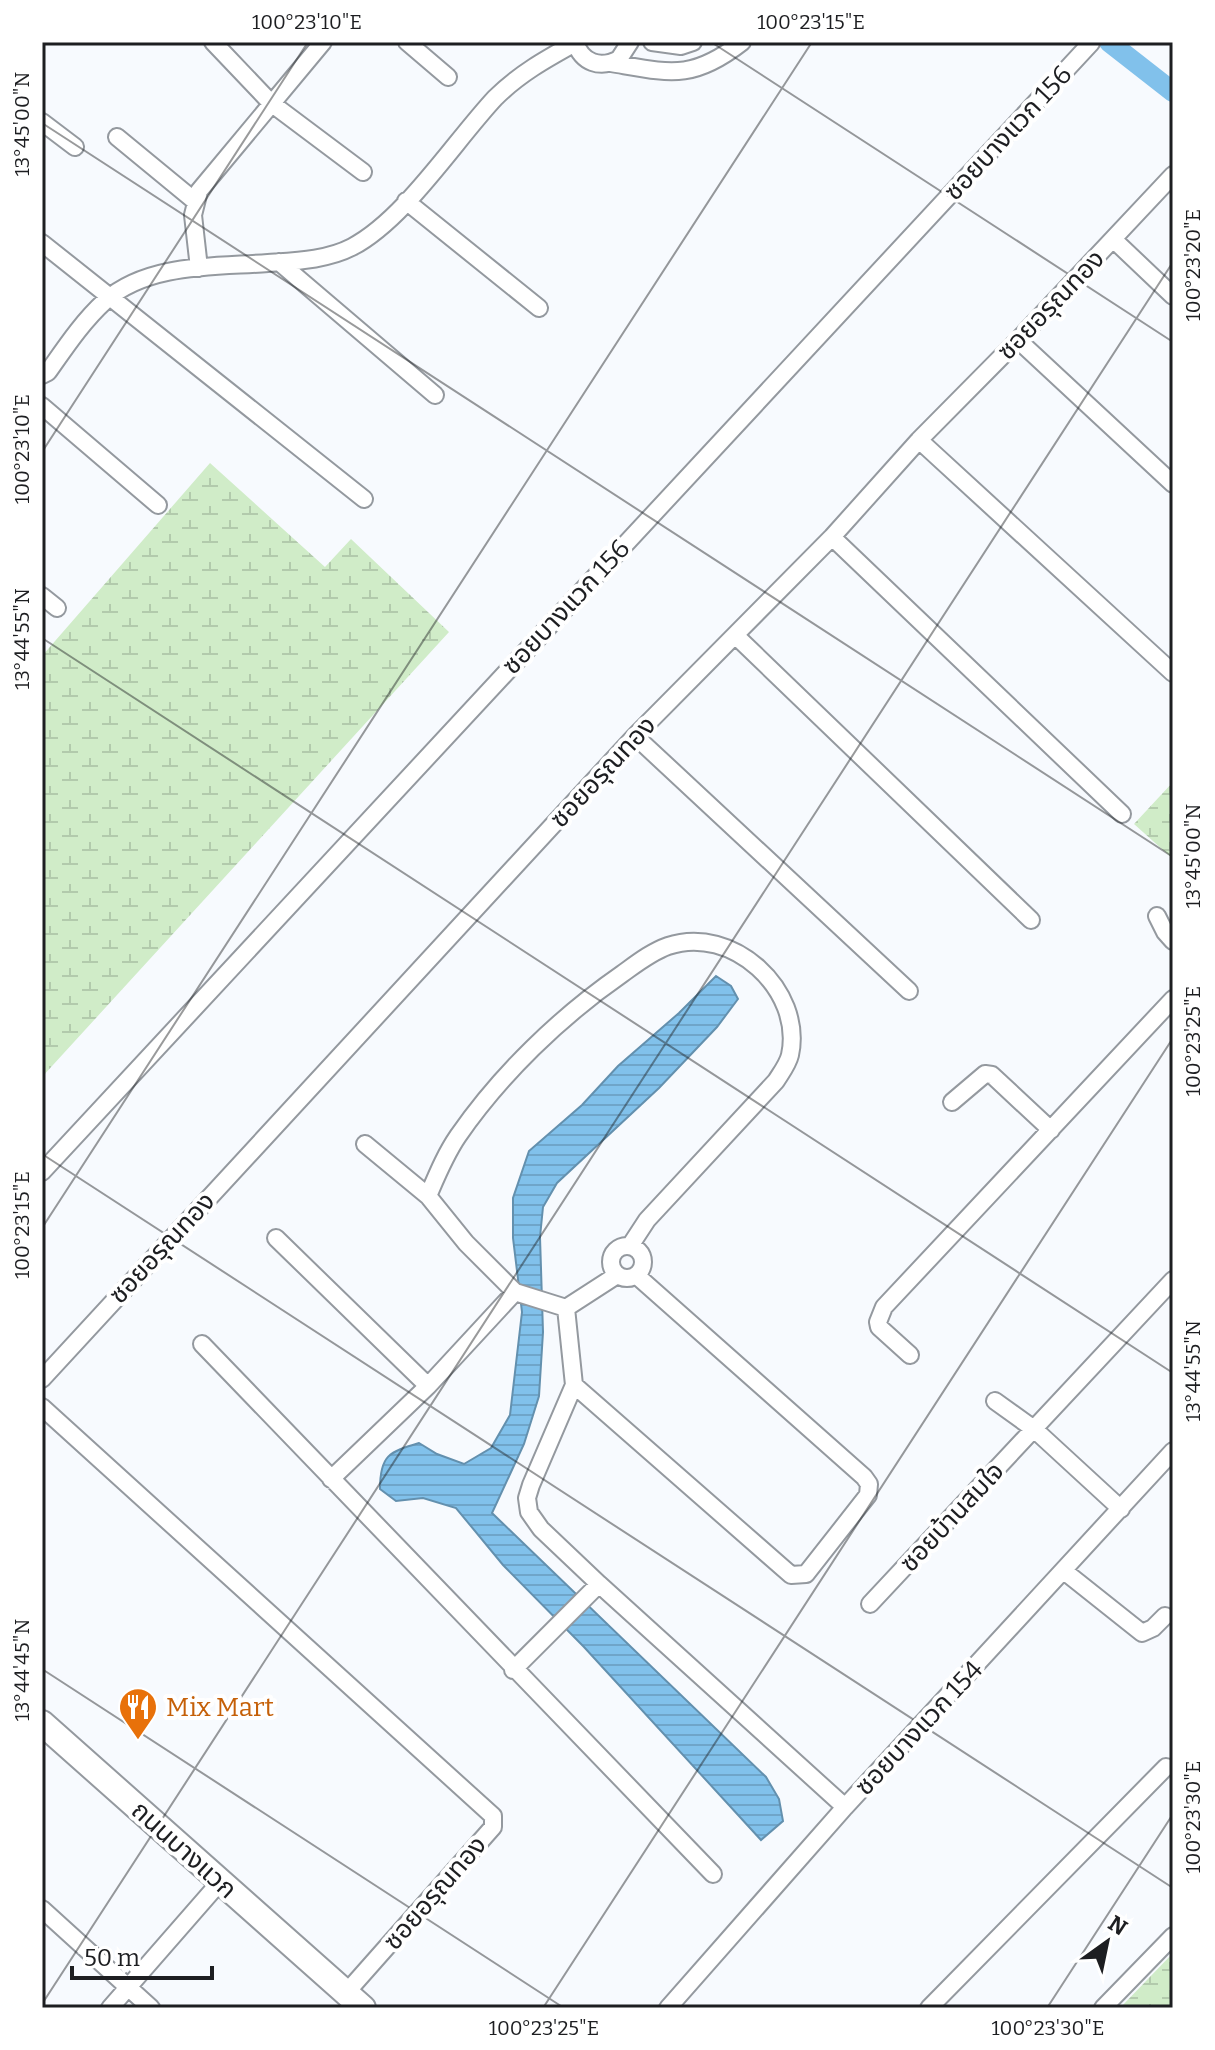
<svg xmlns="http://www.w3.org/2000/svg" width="1215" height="2050" viewBox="0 0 1215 2050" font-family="Bitter,'Noto Sans Thai',serif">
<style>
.wetland{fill:url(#wetland-marsh)}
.water{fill:url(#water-rules);stroke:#6390ae;stroke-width:2}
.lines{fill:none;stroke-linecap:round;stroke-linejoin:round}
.canal{stroke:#81c1eb;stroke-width:20}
.minor-casing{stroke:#94999f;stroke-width:20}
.secondary-casing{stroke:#94999f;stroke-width:28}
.minor{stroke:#fff;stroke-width:16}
.secondary{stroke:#fff;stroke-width:24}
.ticks{fill:none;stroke:#1d1e21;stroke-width:2;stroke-opacity:0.45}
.labels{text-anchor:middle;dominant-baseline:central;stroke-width:8;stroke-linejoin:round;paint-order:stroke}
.street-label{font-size:26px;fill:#1d1e21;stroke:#fff}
.food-label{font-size:26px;fill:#c56008;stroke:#fff;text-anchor:start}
.neatline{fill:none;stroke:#1d1e21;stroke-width:3}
.ticks-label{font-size:20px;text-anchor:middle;fill:#1d1e21}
</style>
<defs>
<pattern id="wetland-marsh" width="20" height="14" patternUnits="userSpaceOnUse" patternTransform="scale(2)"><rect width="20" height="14" fill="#d0ecc8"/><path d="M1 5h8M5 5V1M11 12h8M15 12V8" fill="none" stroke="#b2caac"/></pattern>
<pattern id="water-rules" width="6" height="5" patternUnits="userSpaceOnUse" patternTransform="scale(2)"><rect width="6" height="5" fill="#81c1eb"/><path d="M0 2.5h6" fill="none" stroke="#6fa5c9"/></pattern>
</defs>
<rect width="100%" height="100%" fill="#f7fafe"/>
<path class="wetland" d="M210,463L325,567L351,539L449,632L42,1077V656Z
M1173,782V859L1134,824Z
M1173,1953V2008H1120Z"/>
<path class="water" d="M716,976L731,986L738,999L717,1027L659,1088L557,1183L543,1207L540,1237L543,1332L539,1396L524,1444L492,1513L766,1777L779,1799L783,1821L761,1840L584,1647L503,1565L456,1508L423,1498L396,1501L380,1489C380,1455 389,1452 419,1443L437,1454L464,1464L491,1448L510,1415L522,1312L513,1238V1198L529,1151L582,1105L618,1066L679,1013Z"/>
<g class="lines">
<path class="canal" d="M1109,42L1173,92"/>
<defs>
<path id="minor" d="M213,42L271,103L363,172
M407,42L448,77
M575,42C582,63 600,69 619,59L630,42
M652,42L681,46L693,42
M611,63C670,73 692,81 742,42
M42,122L75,147
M117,137L196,202
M406,201L539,308
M1113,239L1173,296
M42,243L364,499
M279,262L435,395
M199,268L193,215L199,191L323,42
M1018,340L1173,484
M42,375L48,372C65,348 82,322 105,301C148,263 215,267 268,263C296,261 327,260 352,247C404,220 454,142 495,98C519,74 546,59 575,43
M42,406L158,505
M919,440L1173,673
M832,537L1122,814
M42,596L57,608
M736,636L1031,920
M635,736L909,991
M1157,916L1165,932L1173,941
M952,1102L985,1074L992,1075L1051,1130
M365,1144L428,1196
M42,1172L1091,43
M276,1238L428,1386
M611 1262a16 16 0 1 1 32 0a16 16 0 1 1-32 0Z
M515,1292L466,1243L428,1196C437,1175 445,1155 458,1136C501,1074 560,1017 622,974C636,964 651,952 668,946C732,924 804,990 790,1055C788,1064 781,1073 776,1081L647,1220L630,1246
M566,1308L617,1275
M202,1344L713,1874
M910,1355L879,1327L878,1322L884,1307L1173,999
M42,1379L635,736L832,537L919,440L1018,340L1173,175
M574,1385L791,1575L806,1574L868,1495L869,1484L864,1477L636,1275
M995,1401L1034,1429L1121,1509
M42,1407L493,1816V1827L346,1993
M331,1479L428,1386L515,1292L566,1308L574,1385L531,1485L527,1498L529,1512L541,1529L599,1584L845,1807
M1064,1571L1142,1633L1153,1628L1165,1616
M870,1604L1173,1280
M513,1670L599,1584
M42,1909L151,2008
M110,2008L220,1882
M668,2008L845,1807L1173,1451
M929,2008L1166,1767
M1103,2008L1173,1936"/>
<path id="secondary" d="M42,1723L363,2008"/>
</defs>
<use href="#minor" class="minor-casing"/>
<use href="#secondary" class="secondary-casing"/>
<use href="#minor" class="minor"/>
<use href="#secondary" class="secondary"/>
</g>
<path class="ticks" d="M711,42L1173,342M42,123L1173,857M42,452L308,42M42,638L1173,1373M42,1154L1173,1888M42,1228L812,42M42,1669L564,2008M42,2004L1173,262M543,2008L1173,1038M1047,2008L1173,1814"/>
<defs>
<symbol id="restaurant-pin" viewBox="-11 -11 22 30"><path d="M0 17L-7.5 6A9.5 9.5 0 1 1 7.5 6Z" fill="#e8710a" stroke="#fff"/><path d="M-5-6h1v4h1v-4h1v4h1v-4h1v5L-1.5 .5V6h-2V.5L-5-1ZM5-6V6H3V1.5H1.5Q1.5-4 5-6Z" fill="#fff"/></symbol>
</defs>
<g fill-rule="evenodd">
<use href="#restaurant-pin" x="116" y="1685" width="44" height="60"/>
</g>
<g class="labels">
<g class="street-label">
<text transform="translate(1008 133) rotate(-47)">ซอยบางแวก 156</text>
<text transform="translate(1051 305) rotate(-46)">ซอยอรุณทอง</text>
<text transform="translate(566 607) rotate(-47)">ซอยบางแวก 156</text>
<text transform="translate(603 772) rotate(-47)">ซอยอรุณทอง</text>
<text transform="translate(162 1248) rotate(-47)">ซอยอรุณทอง</text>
<text transform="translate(952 1517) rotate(-47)">ซอยบ้านสมใจ</text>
<text transform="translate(919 1728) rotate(-47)">ซอยบางแวก 154</text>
<text transform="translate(184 1850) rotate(42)">ถนนบางแวก</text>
<text transform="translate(435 1893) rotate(-49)">ซอยอรุณทอง</text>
</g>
<g class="food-label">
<text x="166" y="1707">Mix Mart</text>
</g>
</g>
<rect width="1215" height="2050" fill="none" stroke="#ffffff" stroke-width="88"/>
<g transform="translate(1107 1942) rotate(33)" stroke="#ffffff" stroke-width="6" paint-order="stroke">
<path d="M0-6L14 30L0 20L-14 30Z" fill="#1d1e21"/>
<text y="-12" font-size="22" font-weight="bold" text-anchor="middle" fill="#1d1e21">N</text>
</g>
<path d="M72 1966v12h140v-12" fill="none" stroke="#1d1e21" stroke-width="4"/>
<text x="84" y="1966" font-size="24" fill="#1d1e21" stroke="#ffffff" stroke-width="6" paint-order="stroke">50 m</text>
<rect x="44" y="44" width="1127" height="1962" class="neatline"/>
<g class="ticks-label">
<text x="307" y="29">100°23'10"E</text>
<text x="811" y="29">100°23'15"E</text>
<text transform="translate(22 124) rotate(-90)" y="7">13°45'00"N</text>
<text transform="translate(1193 265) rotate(-90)" y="7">100°23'20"E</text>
<text transform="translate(22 449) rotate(-90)" y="7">100°23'10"E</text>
<text transform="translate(22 639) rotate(-90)" y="7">13°44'55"N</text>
<text transform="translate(1193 856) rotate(-90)" y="7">13°45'00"N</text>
<text transform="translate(1193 1041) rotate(-90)" y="7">100°23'25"E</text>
<text transform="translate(22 1225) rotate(-90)" y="7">100°23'15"E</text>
<text transform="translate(1193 1371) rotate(-90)" y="7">13°44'55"N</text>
<text transform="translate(22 1670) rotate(-90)" y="7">13°44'45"N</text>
<text transform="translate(1193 1817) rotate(-90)" y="7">100°23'30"E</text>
<text x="544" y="2035">100°23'25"E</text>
<text x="1048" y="2035">100°23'30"E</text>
</g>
</svg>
